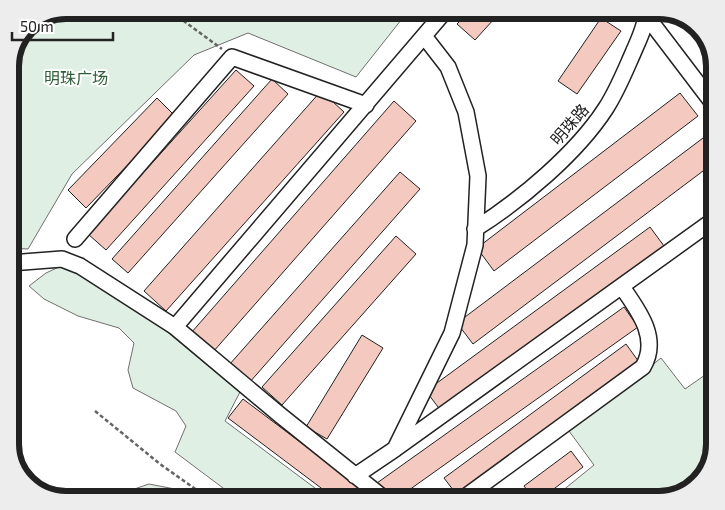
<svg xmlns="http://www.w3.org/2000/svg" width="725" height="510" viewBox="0 0 725 510" font-family="'Exo 2','Noto Sans SC',sans-serif">
<style>
.green{fill:#e0efe3;stroke:#6f6f6f}
.building{fill:#f3c9c0;stroke:#222}
.lines{fill:none;stroke-linecap:round;stroke-linejoin:round}
.minor-casing{stroke:#222;stroke-width:18}
.path{stroke:#646464;stroke-width:2.5;stroke-dasharray:4 2.5;stroke-linecap:butt}
.minor{stroke:#fff;stroke-width:15}
.labels{text-anchor:middle;dominant-baseline:central;stroke-width:4;stroke-linejoin:round;paint-order:stroke}
.park-label{font-size:16px;fill:#2f5e38;stroke:#fff}
.street-label{font-size:16px;fill:#222;stroke:#fff}
.rim{fill:none;stroke:#222;stroke-width:6}
</style>
<rect width="100%" height="100%" fill="#fff"/>
<path class="green" d="M66,10H409L356,77L248,33L194,55L72,174L28,249L10,248V62L29,24Z
M78,258L240,392L225,421L331,500H239L175,452L186,426L176,411L133,388L128,370L134,343L119,328L78,316L44,299L29,286L46,273Z
M661,358L685,389L715,368V444L704,478L659,500H551L594,465L569,431Z
M149,484L185,491L198,500H109L111,497Z"/>
<path class="building" d="M471,10H485L494,19L475,40L457,24Z
M611,10H642V19L610,17Z
M601,18L621,31L577,94L558,81Z
M236,70L254,86L106,250L88,234Z
M272,79L288,94L128,273L112,259Z
M321,91L344,112L166,311L144,291Z
M680,93L698,116L494,271L477,248Z
M157,98L175,116L86,208L68,190Z
M394,101L416,121L213,352L191,333Z
M715,129V162L473,344L457,323Z
M400,172L420,189L249,383L229,365Z
M650,227L664,246L441,411L426,391Z
M396,236L416,254L282,405L262,387Z
M624,307L638,327L395,500H389L377,483Z
M362,335L383,348L327,439L306,427Z
M626,344L639,362L457,495L444,478Z
M243,399L377,500H337L228,418Z
M571,451L583,467L539,500H535L524,486Z
M519,490L527,500H507Z"/>
<g class="lines">
<defs>
<path id="minor" d="M648,18L715,106
M475,229C521,200 577,153 606,108C617,91 625,71 633,53C639,39 646,25 647,10
M75,239L232,57L366,105
M10,263L62,259L80,266L175,327L280,415L386,500
M175,327L446,10
M395,449L452,333L475,245L478,176L466,112L448,67L424,36
M355,476L395,449L715,219
M461,500L643,367C660,338 638,310 622,287"/>
</defs>
<use href="#minor" class="minor-casing"/>
<path class="path" d="M176,10L181,19L222,49
M10,292V293
M95,411L160,464L211,500"/>
<use href="#minor" class="minor"/>
</g>
<g class="labels">
<g class="park-label">
<text x="76" y="77">明珠广场</text>
</g>
<g class="street-label">
<text transform="translate(569 124) rotate(-49)">明珠路</text>
</g>
</g>
<path d="M0 0H725V510H0ZM66 19H659A47 47 0 0 1 706 66V444A47 47 0 0 1 659 491H66A47 47 0 0 1 19 444V66A47 47 0 0 1 66 19Z" fill="#ededed" fill-rule="evenodd"/>
<path class="rim" d="M66 19H659A47 47 0 0 1 706 66V444A47 47 0 0 1 659 491H66A47 47 0 0 1 19 444V66A47 47 0 0 1 66 19Z"/>
<path d="M12 32v8h101v-8" fill="none" stroke="#222222" stroke-width="2.5"/>
<text x="20" y="32" font-size="15" fill="#222222" stroke="#ffffff" stroke-width="4" paint-order="stroke">50 m</text>
</svg>
